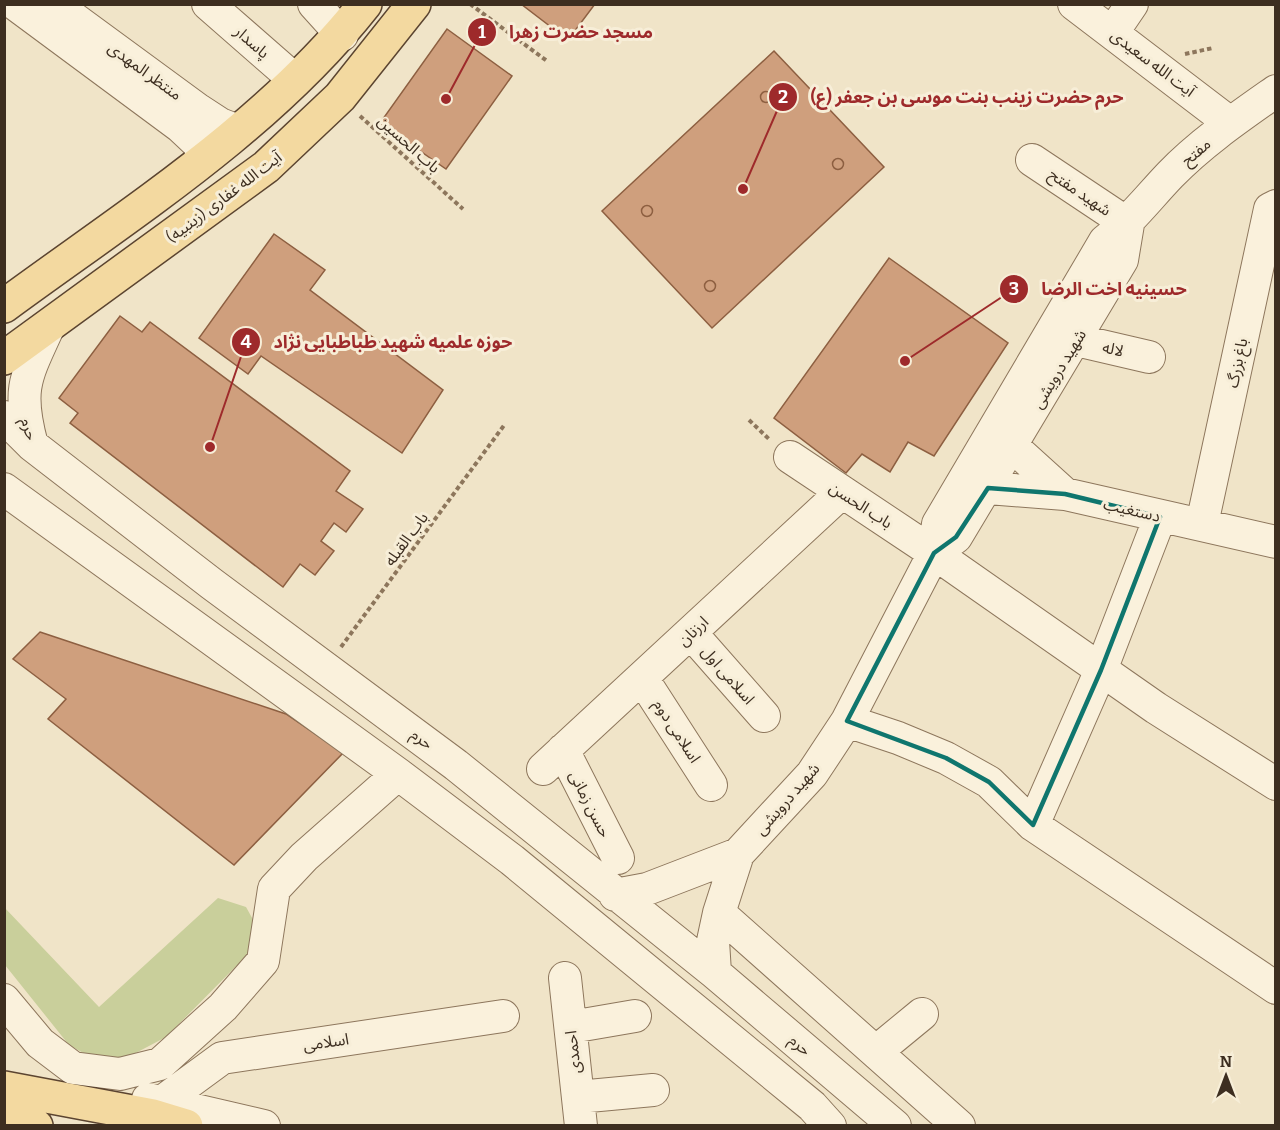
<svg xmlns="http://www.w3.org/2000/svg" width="1280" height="1130" viewBox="0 0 1280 1130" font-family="Bitter,'Noto Sans Arabic',serif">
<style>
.green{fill:#c9cf9b}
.building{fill:#cf9f7d;stroke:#8d5f41;stroke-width:1.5}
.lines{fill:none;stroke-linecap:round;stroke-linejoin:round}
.minor-casing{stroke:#8d765c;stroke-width:34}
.major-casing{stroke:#5b4430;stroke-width:36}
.path{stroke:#8d765c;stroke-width:4;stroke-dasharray:4.5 3;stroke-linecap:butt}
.minor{stroke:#faf1dc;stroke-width:32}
.major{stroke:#f3d9a0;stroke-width:33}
.marked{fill:none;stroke:#0f766e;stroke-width:4.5;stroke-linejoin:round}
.labels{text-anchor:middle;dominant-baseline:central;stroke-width:6;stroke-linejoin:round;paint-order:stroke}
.street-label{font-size:16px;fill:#3d2e20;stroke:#f7eed8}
.leader{fill:none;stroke:#9e2a2b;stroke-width:2}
.callout-dot{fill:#9e2a2b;stroke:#f7eed8;stroke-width:2}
.mark-label{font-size:18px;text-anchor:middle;font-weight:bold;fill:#fff}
.callout-label{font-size:18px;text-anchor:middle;font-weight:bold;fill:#9e2a2b;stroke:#f7eed8;stroke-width:6;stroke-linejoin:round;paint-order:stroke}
</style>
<rect width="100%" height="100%" fill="#f0e4c8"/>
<path class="green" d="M218,898L246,907L256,925L254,948L166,1037L130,1056L96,1060L69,1045L5,965L4,907L99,1007Z"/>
<path class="building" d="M521,4H595L568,40Z
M447,29L512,76L446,169L380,123Z
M774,51L884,167L712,328L602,211Z
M760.5 97a5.5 5.5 0 1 1 11 0a5.5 5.5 0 1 1-11 0Z
M832.5 164a5.5 5.5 0 1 1 11 0a5.5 5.5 0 1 1-11 0Z
M641.5 211a5.5 5.5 0 1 1 11 0a5.5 5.5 0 1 1-11 0Z
M274,234L325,270L310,290L443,390L402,453L261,356L248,374L199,338Z
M889,258L1008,343L934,456L908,442L890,472L862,454L846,473L774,418Z
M704.5 286a5.5 5.5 0 1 1 11 0a5.5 5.5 0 1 1-11 0Z
M120,316L142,332L150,322L350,471L336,491L363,509L346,532L334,523L321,541L334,551L315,575L300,564L283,587L70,423L78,413L59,398Z
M40,632L286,714L343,753L234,865L48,719L66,699L13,659Z"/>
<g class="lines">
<defs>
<path id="minor" d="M15,4L181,127L198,143L204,159
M54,4L197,109L220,124L238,131
M208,4L295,80
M314,4L342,35
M1074,4L1230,123
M1113,32L1132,4
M1032,160L1128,224
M1076,340L1149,357
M4,417L32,445L212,584L456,765L715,973L895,1126
M32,445C17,390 25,378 48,328
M1012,446L1065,494
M790,457L934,553L1156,708L1276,784
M988,488L1065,494L1276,542
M4,489L398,774L512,860L812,1106L830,1126
M1202,524L1270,209L1276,206
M934,553L956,537L1122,260L1128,224
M691,633L764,716
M642,678L711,785
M847,721L898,738L946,758L989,782L1033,825L1276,988
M563,750L618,858
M543,769L841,493
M1033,825L1101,670L1160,517
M615,895L647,889L738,854
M719,913L959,1126
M715,973L713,941L719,913L738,854L812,774L847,721L934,553L938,524L1105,241C1130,222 1148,198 1170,175C1201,143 1239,117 1276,91
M565,978L581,1126
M4,1000L40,1043L73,1068L120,1074L160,1064L223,1007L263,961L274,889L304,857L398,774
M571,1027L635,1016
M877,1051L922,1014
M578,1097L653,1090
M148,1099L264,1126
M162,1102L222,1058L503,1016"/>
<path id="major" d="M4,306C129,214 268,127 365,4
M4,358L266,167L340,97L414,4
M4,1088L153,1116L186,1126
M4,1120L36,1126"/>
</defs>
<use href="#minor" class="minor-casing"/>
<use href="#major" class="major-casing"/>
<path class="path" d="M470,4L547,61
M1185,54L1213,48
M360,116L463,209
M749,420L770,440
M341,647L505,424"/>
<use href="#minor" class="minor"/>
<use href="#major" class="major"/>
</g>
<path class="marked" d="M988,488L1065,494L1160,517L1101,670L1033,825L989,782L946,758L847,721L934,553L956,537Z"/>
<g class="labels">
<g class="street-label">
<text transform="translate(252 42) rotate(41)">پاسدار</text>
<text transform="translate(1153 63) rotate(37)">آیت الله سعیدی</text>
<text transform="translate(145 71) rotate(36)">منتظر المهدی</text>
<text transform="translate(409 144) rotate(42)">باب الحسین</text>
<text transform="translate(1196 152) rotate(-41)">مفتح</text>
<text transform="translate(1080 192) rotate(34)">شهید مفتح</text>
<text transform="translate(224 197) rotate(-37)">آیت الله غفاری (زینبیه)</text>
<text transform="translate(1113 349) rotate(13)">لاله</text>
<text transform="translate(1237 363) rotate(-78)">باغ بزرگ</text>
<text transform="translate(1059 369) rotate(-59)">شهید درویشی</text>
<text transform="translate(29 429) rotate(72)">حرم</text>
<text transform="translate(861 505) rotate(33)">باب الحسن</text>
<text transform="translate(1132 510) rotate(13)">دستغیب</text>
<text transform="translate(406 539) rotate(-54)">باب القبله</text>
<text transform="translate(693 631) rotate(-43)">ارزنان</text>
<text transform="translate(728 675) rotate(49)">اسلامی اول</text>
<text transform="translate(677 731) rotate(57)">اسلامی دوم</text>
<text transform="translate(422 739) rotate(37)">حرم</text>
<text transform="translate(787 799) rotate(-49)">شهید درویشی</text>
<text transform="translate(590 804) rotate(63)">حسن زمانی</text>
<text transform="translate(326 1042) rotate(-8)">اسلامی</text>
<text transform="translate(800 1045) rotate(40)">حرم</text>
<text transform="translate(573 1052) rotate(-96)">احمدی</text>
</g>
</g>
<path class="leader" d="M446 99L482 32M743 189L783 97M905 361L1014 289M210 447L246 342"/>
<g class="callout-dot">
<circle cx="446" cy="99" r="6"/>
<circle cx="743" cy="189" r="6"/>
<circle cx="905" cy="361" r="6"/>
<circle cx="210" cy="447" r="6"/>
<circle cx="482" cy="32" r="15"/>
<circle cx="783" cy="97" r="15"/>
<circle cx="1014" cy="289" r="15"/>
<circle cx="246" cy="342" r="15"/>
</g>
<g class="mark-label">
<text x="482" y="38">1</text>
<text x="783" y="103">2</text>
<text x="1014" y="295">3</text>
<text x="246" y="348">4</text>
</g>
<g class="callout-label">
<text x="581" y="38">مسجد حضرت زهرا</text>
<text x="967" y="103">حرم حضرت زینب بنت موسی بن جعفر (ع)</text>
<text x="1114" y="295">حسینیه اخت الرضا</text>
<text x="393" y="348">حوزه علمیه شهید طباطبایی نژاد</text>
</g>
<rect width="1280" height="1130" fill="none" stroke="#3d2e20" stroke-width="12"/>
<g transform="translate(1226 1076)" stroke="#f7eed8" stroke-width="4.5" paint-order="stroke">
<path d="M0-4.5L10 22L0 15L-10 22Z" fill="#3d2e20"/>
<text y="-9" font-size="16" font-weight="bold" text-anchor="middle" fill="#3d2e20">N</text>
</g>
</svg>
